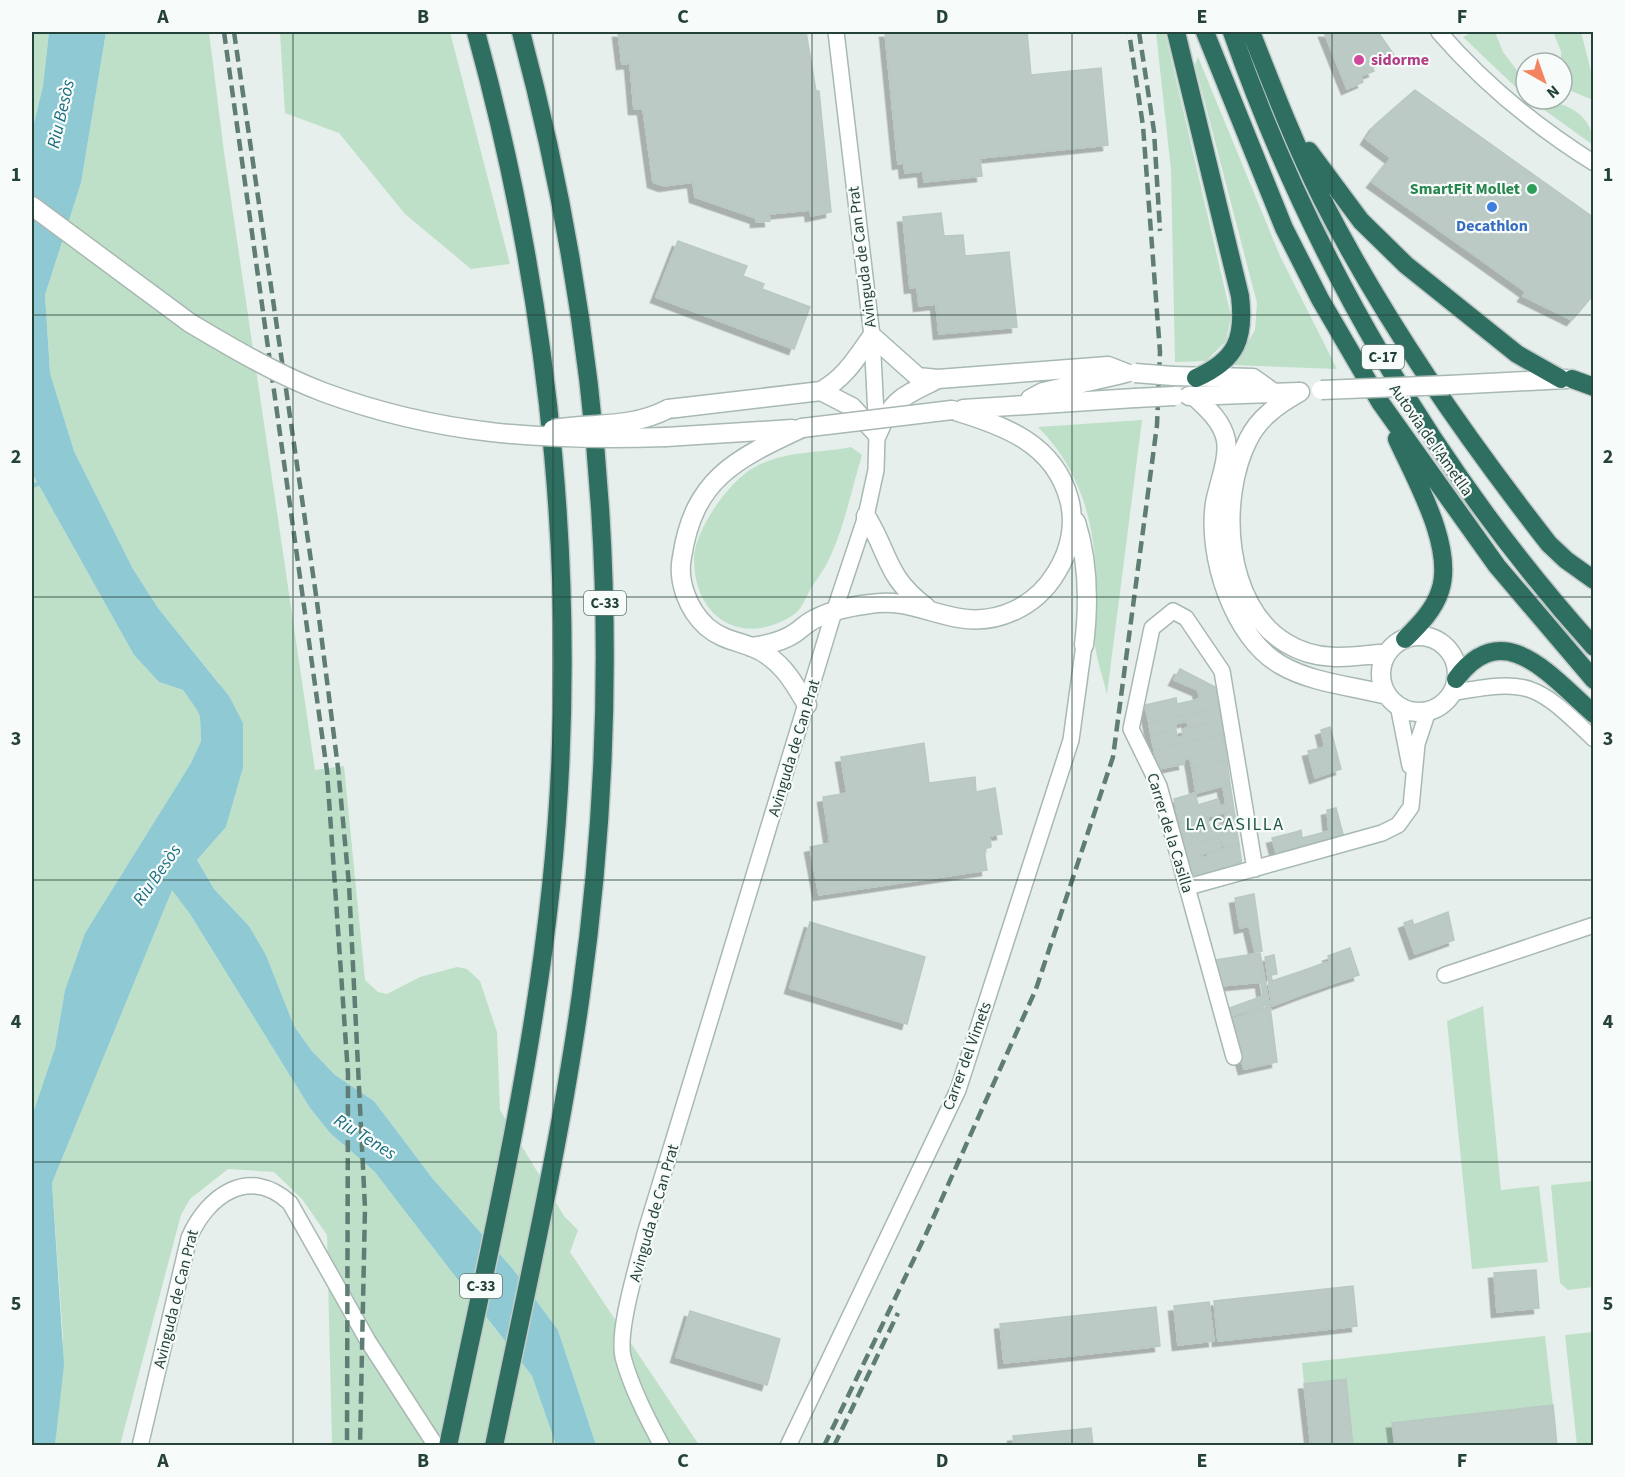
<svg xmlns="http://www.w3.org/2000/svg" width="1625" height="1477" viewBox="0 0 1625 1477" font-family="'Source Sans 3',sans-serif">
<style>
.green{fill:#bfe0c8}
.water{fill:#8ec9d4}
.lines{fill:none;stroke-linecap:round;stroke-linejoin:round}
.stream{stroke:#8ec9d4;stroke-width:4.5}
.building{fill:#bbcac4;stroke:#b8c9c2;stroke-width:1.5;filter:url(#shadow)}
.minor-casing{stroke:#a8b8b2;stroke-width:18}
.tertiary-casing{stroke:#a8b8b2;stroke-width:21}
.motorway-casing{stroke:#c2cac8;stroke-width:21}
.minor{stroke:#fff;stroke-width:15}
.tertiary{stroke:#fff;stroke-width:18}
.motorway{stroke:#2f6f62;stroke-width:18}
.rail{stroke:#5f7d75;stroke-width:4.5;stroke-dasharray:12 6;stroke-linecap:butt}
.tertiary-bridge-casing{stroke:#a8b8b2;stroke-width:21;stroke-linecap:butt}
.tertiary-bridge{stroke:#fff;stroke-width:18}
.grid{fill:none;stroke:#24423a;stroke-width:1.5;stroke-opacity:0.55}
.hotel-dot{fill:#d1479c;stroke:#f7fbf9;stroke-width:2}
.leisure-dot{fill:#2e9e5b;stroke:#f7fbf9;stroke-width:2}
.shop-dot{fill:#3f7fe0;stroke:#f7fbf9;stroke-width:2}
.labels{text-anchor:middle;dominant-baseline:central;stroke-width:4.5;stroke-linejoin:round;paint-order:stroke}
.shield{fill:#f7fbf9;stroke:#637a73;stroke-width:1.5}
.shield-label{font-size:15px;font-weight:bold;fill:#24423a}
.hotel-label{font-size:16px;font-weight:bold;fill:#b23c85;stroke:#f7fbf9;text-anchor:start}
.leisure-label{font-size:16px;font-weight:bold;fill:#27864d;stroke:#f7fbf9;text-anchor:end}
.shop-label{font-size:16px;font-weight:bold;fill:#366cbe;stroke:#f7fbf9}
.street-label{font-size:16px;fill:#24423a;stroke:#f7fbf9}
.water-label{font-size:18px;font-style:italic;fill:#1c6f80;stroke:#f7fbf9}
.neighbourhood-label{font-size:18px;letter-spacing:1.5px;fill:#1f5548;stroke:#f7fbf9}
.neatline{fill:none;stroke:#24423a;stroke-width:2}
.grid-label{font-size:20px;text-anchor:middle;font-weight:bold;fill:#24423a}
</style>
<defs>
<filter id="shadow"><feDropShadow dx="-5.5" dy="5.5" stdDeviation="0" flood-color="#0004"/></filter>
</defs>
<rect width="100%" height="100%" fill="#e6efeb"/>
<path class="green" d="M32,32H49L43,86L32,131Z
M106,32H209L224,152L315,770L344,766L365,980L378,992L387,994L420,977L457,967L467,969L480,981L497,1032L500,1110L564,1216L578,1230L570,1252L699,1445H596L558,1330L513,1269L433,1179L374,1101L335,1075L311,1050L294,1026L266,955L249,926L214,889L197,860L226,827L243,768L219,683L158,608L133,569L74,451L50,373L45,295L81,183Z
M280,32H450L510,264L471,269L405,214L339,133L285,113Z
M1156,32H1165L1231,316L1226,341L1206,361L1175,362L1171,170Z
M1473,32H1495L1503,52L1526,82V97L1463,37Z
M1553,32H1581L1593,79V100L1562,87L1561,51Z
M1198,57L1280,256L1337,369L1234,365L1255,330L1257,303L1195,65Z
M1529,99C1558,99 1594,111 1593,145Z
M1142,420L1107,694C1103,678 1097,661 1095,645C1092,624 1096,602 1096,581C1095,522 1080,469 1038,427Z
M851,447L862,455C852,488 845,524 831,555C826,567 817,579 810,590C806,597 802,608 796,613C745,649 694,620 694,559C694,532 725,488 747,472C778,450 816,454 851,447Z
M32,473L134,655L159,682L183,690L197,710L200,717L201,741L191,763L85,933L65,990L55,1048L32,1116Z
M172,889L190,914L310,1108L330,1133L374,1171L532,1376L556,1445H332L327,1235L302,1199L274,1172L228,1169L190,1199L181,1215L120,1445H55L63,1337L52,1183Z
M1483,1006L1501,1190L1539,1186L1548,1262L1472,1269L1447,1021Z
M1593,1181V1287L1568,1290L1560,1283L1551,1185Z
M1593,1332V1445H1577L1565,1335Z
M1545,1336L1553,1405L1393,1423L1395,1445H1353L1346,1380L1304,1384L1302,1363Z"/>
<path class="water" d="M49,32H106L81,183L45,295L50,373L74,451L133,569L158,608L229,696L243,723V768L226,827L197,860L214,889L249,926L266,955L294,1026L311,1050L335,1075L374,1101L433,1179L513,1269L558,1330L596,1445H556L532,1376L374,1171L330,1133L310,1108L190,914L172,890L52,1183L64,1365L55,1445H32L34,1347L32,1116L55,1048L65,990L85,933L191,763L201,741L200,717L197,710L183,690L159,682L134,655L32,473V131L43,86Z"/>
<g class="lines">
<path class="stream" d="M32,486L43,482"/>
</g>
<path class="building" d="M618,32H806L816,91H819L831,212L811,216L810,210L769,214L770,221L756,222V218L695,197L693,182L664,186L653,182L643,109H634L630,63L622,64Z
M885,32H1027L1031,75L1101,68L1108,145L980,158L982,176L924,182L923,171L905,173L904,163L898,164Z
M1324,32H1378L1394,55L1371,65L1374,71L1361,76L1363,82L1347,89Z
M1415,90L1594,218V294L1572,320L1523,296L1526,292L1372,182L1391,158L1366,139L1375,125Z
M941,213L944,236L963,235L965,256L1009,252L1017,327L939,334L936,304L919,306L917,287L910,288L903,217Z
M678,241L747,266L743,276L764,284L762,289L810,307L794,349L656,297Z
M1180,669L1217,688L1220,707L1149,723L1145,705L1176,698L1177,704L1200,699L1198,690L1174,680Z
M1220,707L1222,721L1189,728L1187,721L1175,724L1176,730L1151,735L1149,723Z
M1222,721L1223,734L1154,749L1151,735L1176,730L1177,738L1184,736L1182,729Z
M1330,727L1341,769L1315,778L1308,751L1325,747L1321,730Z
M1223,734L1227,760L1192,768L1190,758L1183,760L1184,764L1158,769L1154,749Z
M924,743L929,783L975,777L976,792L995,788L1002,834L990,836L991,847L984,849L987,870L819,895L810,847L830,843L823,797L847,793L841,757Z
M1227,760L1230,784L1196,793L1192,768Z
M1230,784L1234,810L1180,824L1174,799L1195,793L1198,805L1218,799L1220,806L1226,805L1223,786Z
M1336,808L1344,838L1300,850L1296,832L1301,830L1302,838L1329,831L1327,810Z
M1234,810L1236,821L1226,823L1225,812Z
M1207,817L1210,828L1183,835L1180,824Z
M1236,821L1237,832L1185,846L1183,835Z
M1237,832L1239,844L1224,848L1223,840L1220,841L1221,849L1188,858L1185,846Z
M1296,832L1300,850L1277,856L1272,838Z
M1239,844L1242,866L1192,879L1188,858L1202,855V858L1209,856L1208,853Z
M1254,894L1262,951L1255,952L1249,926L1240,928L1235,898Z
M1448,912L1454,940L1415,954L1404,923L1412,920L1414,925Z
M810,922L925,957L907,1024L790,988Z
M1350,948L1359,975L1337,982L1328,956Z
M1260,953L1269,1004L1229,1017L1227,1009L1263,996L1261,982L1221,986L1214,960Z
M1274,955L1277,974L1271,975L1272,981L1299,972L1306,993L1272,1006L1265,957Z
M1330,961L1337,982L1306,993L1299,972Z
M1270,1006L1277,1062L1244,1069L1230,1020Z
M1536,1270L1539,1308L1497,1312L1494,1273Z
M1353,1286L1357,1326L1218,1341L1214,1301Z
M1209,1302L1214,1341L1178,1345L1174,1306Z
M1156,1307L1160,1346L1004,1363L1000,1324Z
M690,1311L780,1339L767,1385L676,1357Z
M1346,1379L1353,1446H1311L1304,1384Z
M1553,1405L1557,1446H1395L1392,1423Z
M1091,1428L1093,1446H1014L1013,1436Z"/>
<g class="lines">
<defs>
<path id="minor" d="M1439,32C1484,84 1535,126 1594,163
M1451,693C1531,678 1536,684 1594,739
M1398,705L1410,766
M1188,887L1382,833L1398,825L1411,807L1417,744L1428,711
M1445,975L1594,925
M1234,1057L1159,786L1131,729L1152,628L1173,611L1186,618L1222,671L1255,869
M140,1446L189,1238C207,1196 249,1165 290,1203L368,1341L436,1446
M662,1446C647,1418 631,1387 623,1357C617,1329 638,1264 645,1234L834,612L866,516L876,470L877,435L872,336L836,32
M788,1446L958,1090L1071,740L1084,645"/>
<path id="tertiary" d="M32,206L190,323
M1173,376L1253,378L1271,391
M1449,385L1567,379
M821,391L852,407L874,431
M1300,392C1279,404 1259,417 1248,440C1218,499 1224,606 1286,643C1318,663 1352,657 1387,653
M1189,396L1299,392
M1194,396C1207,408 1222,421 1226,440C1229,460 1219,482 1215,503C1207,555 1233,638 1281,665C1312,683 1353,686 1387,695
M1030,399L1043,392L1122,374
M668,409L821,391C845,378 857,357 872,336L918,377L938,379L1108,366L1126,373
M963,409L1135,398
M802,428C736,459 694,478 682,557C677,581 688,610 707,627C721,639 736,641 752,647C780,658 793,681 807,705
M877,435C892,398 904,396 938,379
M666,437L792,429
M866,516C890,555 885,576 926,607
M1076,522C1089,563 1089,604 1084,645
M1381 674a38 38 0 1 1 76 0a38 38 0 1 1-76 0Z
M751,647C767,645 782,642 795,633C802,628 809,621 817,618C833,610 853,606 870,604C902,598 929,613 959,618C998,625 1036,606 1056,573C1070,551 1076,524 1069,499C1054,443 1003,425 952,410"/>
<path id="motorway" d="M1176,32L1240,296C1245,338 1237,360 1196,378
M1205,32L1284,228L1320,299L1380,402L1497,566L1594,680
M1232,32C1311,257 1434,469 1594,647
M1251,32C1273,88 1295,145 1322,199C1385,322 1464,435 1549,544L1566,560L1594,580
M1309,151L1361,221L1406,265L1517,354L1561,379
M1572,379L1594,387
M1397,439C1415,479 1455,547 1440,591C1434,610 1419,625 1405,639
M1456,679C1504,614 1552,678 1594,714
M448,1446C487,1260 531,1075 551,887C581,600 552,309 476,32
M494,1446C525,1295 560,1145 581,994C627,665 606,351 521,32"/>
</defs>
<use href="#minor" class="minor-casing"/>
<use href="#tertiary" class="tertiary-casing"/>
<use href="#motorway" class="motorway-casing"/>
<use href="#minor" class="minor"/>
<use href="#tertiary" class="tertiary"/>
<use href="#motorway" class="motorway"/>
<path class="rail" d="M224,32L327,771L348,1074L347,1446
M234,32L317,602L338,768L349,885L365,1208L360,1446
M1139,32L1154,131L1160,231
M824,1446L926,1234L1036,989L1113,757L1157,425L1160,352L1143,126L1129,32
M834,1446L898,1313"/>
<defs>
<path id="tertiary-bridge" d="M190,323C232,348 276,374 323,392C439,435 543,441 666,437
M1135,373L1173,376
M1321,390L1449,385
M1135,398L1175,396
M802,428L952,410
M553,429C594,422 629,429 668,409"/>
</defs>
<use href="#tertiary-bridge" class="tertiary-bridge-casing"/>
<use href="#tertiary-bridge" class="tertiary-bridge"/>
</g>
<path class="grid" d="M293,32V1446M553,32V1446M812,32V1446M1072,32V1446M1332,32V1446M32,315H1594M32,597H1594M32,880H1594M32,1162H1594"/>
<circle class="hotel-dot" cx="1359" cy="60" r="6"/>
<circle class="leisure-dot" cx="1532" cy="189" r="6"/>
<circle class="shop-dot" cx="1492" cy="207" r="6"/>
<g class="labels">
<g class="shield">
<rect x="1362" y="345" width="42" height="24" rx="4.5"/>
<rect x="584" y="591" width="42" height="24" rx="4.5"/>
<rect x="460" y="1274" width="42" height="24" rx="4.5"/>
</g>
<g class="shield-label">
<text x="1383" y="357">C-17</text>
<text x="605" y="603">C-33</text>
<text x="481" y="1286">C-33</text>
</g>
<g class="hotel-label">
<text x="1371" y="60">sidorme</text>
</g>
<g class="leisure-label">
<text x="1520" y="189">SmartFit Mollet</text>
</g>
<g class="shop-label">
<text x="1492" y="226">Decathlon</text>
</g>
<g class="street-label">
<text transform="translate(862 257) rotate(-97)">Avinguda de Can Prat</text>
<text transform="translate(1431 440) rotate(55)">Autovia de l'Ametlla</text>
<text transform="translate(794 748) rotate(-73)">Avinguda de Can Prat</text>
<text transform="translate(1170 833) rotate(73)">Carrer de la Casilla</text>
<text transform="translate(967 1056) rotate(-70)">Carrer del Vimets</text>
<text transform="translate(654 1213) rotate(-74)">Avinguda de Can Prat</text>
<text transform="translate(176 1299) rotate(-76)">Avinguda de Can Prat</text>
</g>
<g class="water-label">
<text transform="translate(61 114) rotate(-77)">Riu Besòs</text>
<text transform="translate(157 875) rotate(-55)">Riu Besòs</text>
<text transform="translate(365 1137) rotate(32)">Riu Tenes</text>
</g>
<g class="neighbourhood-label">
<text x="1235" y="824">LA CASILLA</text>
</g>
</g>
<rect width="1625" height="1477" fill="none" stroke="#f7fbf9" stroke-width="66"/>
<g transform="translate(1544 81) rotate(140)"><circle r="28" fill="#f7fbf9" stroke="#a3b1ad" stroke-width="1.5"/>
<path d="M0-4.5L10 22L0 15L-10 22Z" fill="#f4845f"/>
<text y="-9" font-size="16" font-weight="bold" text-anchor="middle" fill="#24423a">N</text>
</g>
<rect x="33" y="33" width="1559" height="1411" class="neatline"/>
<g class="grid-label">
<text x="163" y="23">A</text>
<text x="423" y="23">B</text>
<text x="683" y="23">C</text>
<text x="942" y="23">D</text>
<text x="1202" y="23">E</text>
<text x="1462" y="23">F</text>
<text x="16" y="181">1</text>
<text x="1608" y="181">1</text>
<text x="16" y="463">2</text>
<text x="1608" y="463">2</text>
<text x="16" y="745">3</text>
<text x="1608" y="745">3</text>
<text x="16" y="1028">4</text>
<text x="1608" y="1028">4</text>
<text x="16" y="1310">5</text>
<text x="1608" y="1310">5</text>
<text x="163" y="1467">A</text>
<text x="423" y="1467">B</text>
<text x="683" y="1467">C</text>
<text x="942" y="1467">D</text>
<text x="1202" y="1467">E</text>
<text x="1462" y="1467">F</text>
</g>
</svg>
